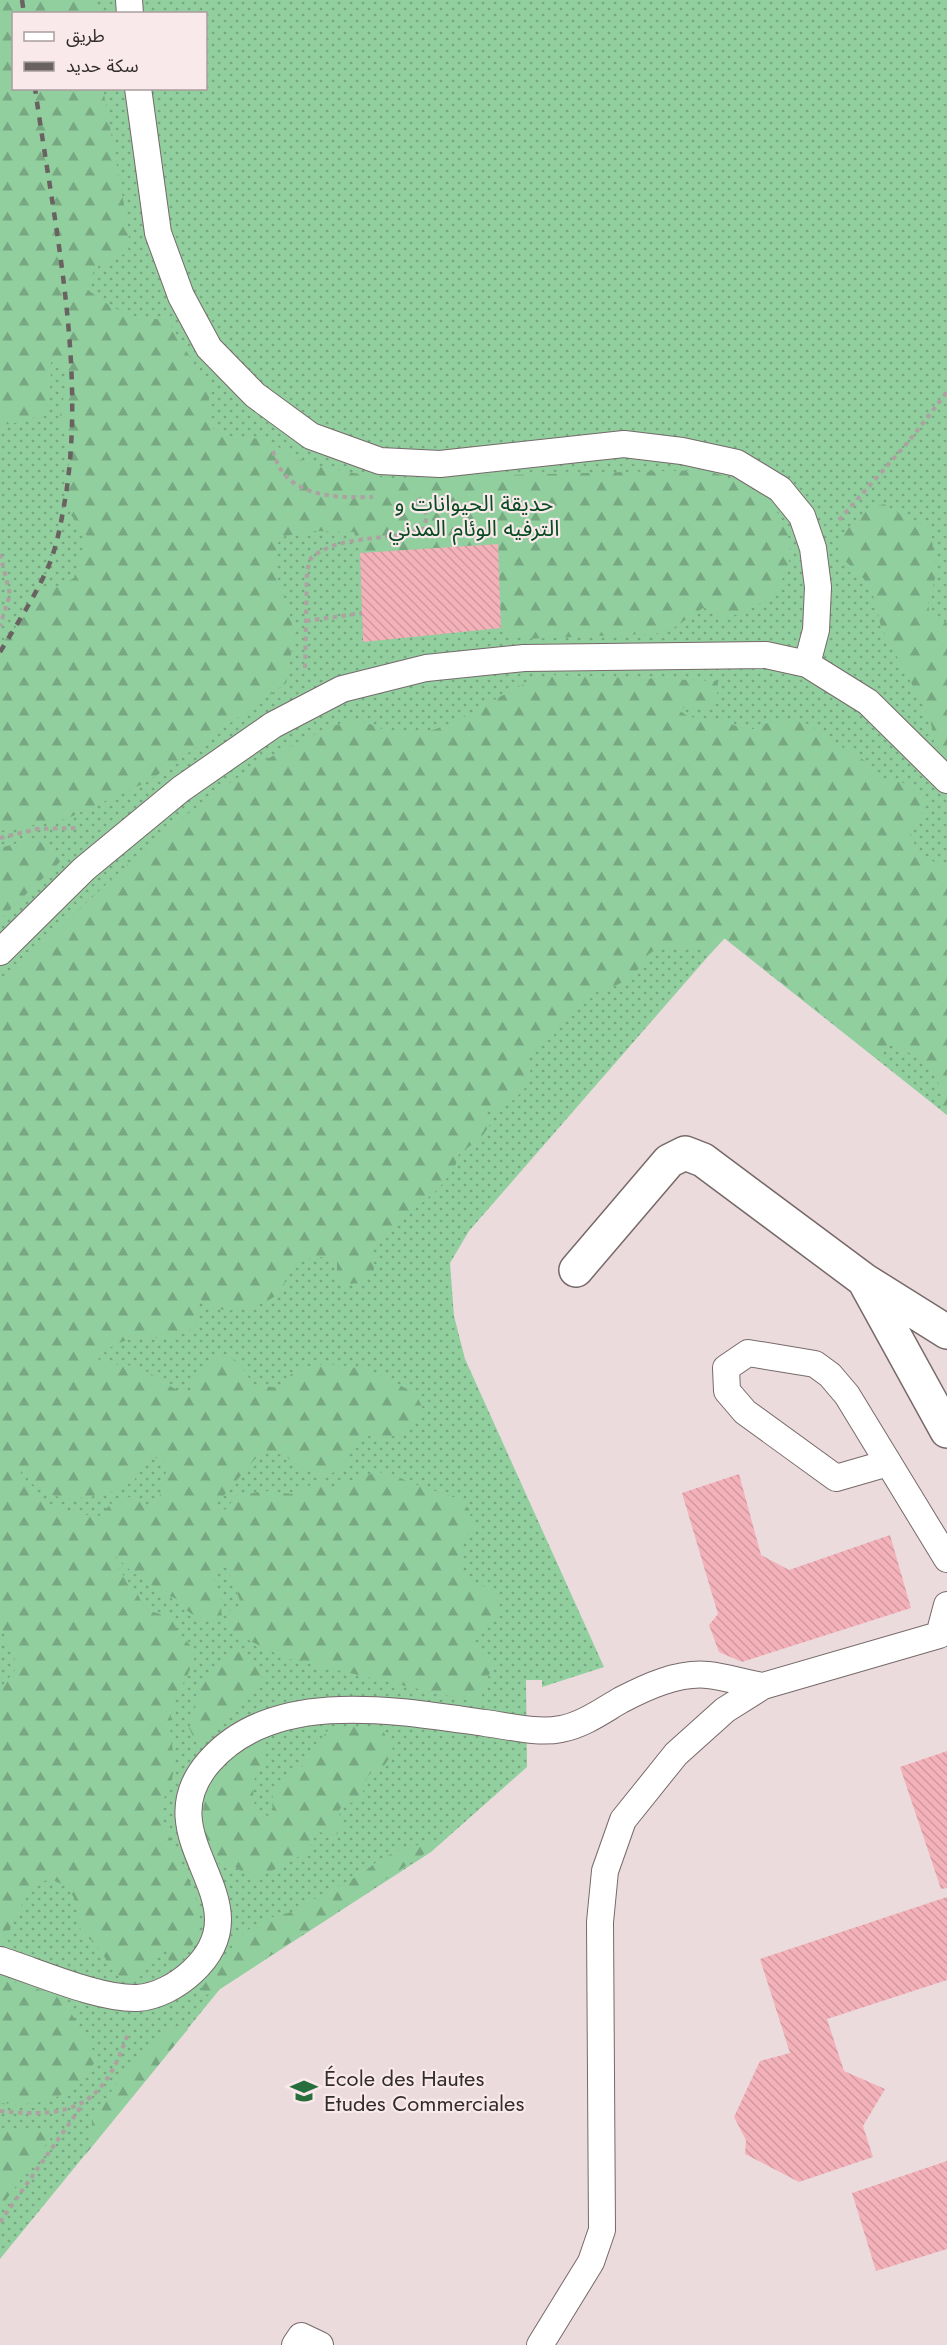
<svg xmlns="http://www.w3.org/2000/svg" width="947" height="2345" viewBox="0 0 947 2345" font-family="Jost,'Noto Sans Arabic',sans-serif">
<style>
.grass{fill:url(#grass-dots);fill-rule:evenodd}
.forest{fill:url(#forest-firs);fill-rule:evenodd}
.building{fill:url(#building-back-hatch)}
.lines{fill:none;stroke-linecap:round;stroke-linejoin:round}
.service-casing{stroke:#77696a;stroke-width:28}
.minor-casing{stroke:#77696a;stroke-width:36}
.path{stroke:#aea1a2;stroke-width:4;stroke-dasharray:4.5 4.5;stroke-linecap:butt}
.service{stroke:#fff;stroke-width:26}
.minor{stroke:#fff;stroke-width:33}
.rail{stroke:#6a6161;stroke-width:4.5;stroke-dasharray:8 8;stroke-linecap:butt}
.labels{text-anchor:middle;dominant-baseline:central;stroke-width:4.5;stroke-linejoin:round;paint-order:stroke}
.park-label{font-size:22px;fill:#064b21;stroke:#f9e9ea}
.poi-label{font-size:22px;fill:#322c2c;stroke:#f9e9ea;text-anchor:start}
</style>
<defs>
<pattern id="grass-dots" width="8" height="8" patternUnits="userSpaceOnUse" patternTransform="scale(1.5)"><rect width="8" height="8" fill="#91cf9e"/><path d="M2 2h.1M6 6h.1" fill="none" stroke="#77a881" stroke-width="1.8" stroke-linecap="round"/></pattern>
<pattern id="forest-firs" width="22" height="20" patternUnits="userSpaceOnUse" patternTransform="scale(1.5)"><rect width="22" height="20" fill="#91cf9e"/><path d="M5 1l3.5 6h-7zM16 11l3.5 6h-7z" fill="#77a881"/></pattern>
<pattern id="building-back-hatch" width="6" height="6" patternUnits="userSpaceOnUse" patternTransform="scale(1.5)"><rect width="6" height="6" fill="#f3b1b9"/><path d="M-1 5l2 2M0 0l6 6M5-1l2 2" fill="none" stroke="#d1989f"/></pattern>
</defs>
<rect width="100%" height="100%" fill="#ecdbdd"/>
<path class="grass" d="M0,0H947V1115L724,938L469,1231L450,1263L454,1316L465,1359L604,1667L542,1687V1680H526L527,1767L431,1852L220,1989L0,2259ZM14,14H206V88H14Z"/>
<path class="forest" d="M0,0H96V13L14,14V88L103,89L129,232L128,252L95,268L87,289C112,309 134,321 167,319L194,364L209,379V422C221,444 244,434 263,440C277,444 288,455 301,460C329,470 359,474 388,478L706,470C732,479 760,487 776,511C812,561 773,612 719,618L709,609L703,608L666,633L525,639L512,635L501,628L498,544L360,553L354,532L312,531L281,537C263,569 291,599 293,632C294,648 288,666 286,683L149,781L66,819L0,831V646L20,622L31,598L38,591L61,585L74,578L87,536L71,515L66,500L65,479L72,452L59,422L68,374L60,363L51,359C50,406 53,420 0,425Z
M884,504L911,521L929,526C932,533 936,569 935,578C932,597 924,591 930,614L947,623V760L934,741L931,723L922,703L881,627L875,600L864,579L837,553C843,529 860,510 884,504Z
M550,675L718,681L717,697L709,706L685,707L680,711L689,717L718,719L744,729H753L780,718L809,724L820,734L867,762L875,778L904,783L926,796C928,812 919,817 910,829C915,857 928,856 947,870V1115L941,1110C945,1073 925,1060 894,1045L885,1047L881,1061L725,938L710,954C695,945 673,946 656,950C645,953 641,969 632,976C622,984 614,986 603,989C594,991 592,999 585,1003C572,1012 563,1015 558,1032L536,1046L527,1058L532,1078C519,1098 506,1111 481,1109L491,1123L481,1138L459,1154L454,1169L439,1188L373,1246L374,1273L362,1283L345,1284L337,1276V1261C317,1253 296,1256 286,1278C284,1282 285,1287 281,1291C271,1303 241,1312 225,1310C216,1309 207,1303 199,1299L196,1325C165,1352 131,1321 98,1359C109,1367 120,1363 133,1366C155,1372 170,1391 192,1395V1386L188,1379L204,1370L222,1353L237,1361L254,1385L281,1388C299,1343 393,1371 418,1399C422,1404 422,1411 423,1417C410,1427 397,1438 380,1439L373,1434C364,1439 355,1443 350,1452C349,1455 349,1458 347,1461C331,1486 300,1472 285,1455L268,1453L255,1459L214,1507L218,1511L227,1509L235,1496L265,1491L292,1494L308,1486L321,1483L333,1487L374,1473L388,1472L411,1483L459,1499L469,1509L473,1527L461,1544L463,1576C483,1589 502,1586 498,1616L477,1632L473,1638L475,1644L490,1656L491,1669L479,1703L285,1658L232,1632C230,1623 226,1616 232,1608L239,1610L242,1606L227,1567L217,1570L212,1576L220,1594L222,1618L216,1623C208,1621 200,1618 192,1614C178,1606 185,1597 161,1595C154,1584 149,1584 139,1577C127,1569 119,1557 106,1550C117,1573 137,1585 144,1609L173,1618L178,1633L196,1651C192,1672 178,1689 172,1710C166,1734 178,1755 172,1778C169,1792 159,1801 162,1817C163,1825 169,1834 172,1842C183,1869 208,1908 196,1938C191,1949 183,1959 175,1969L167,1957V1947C159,1954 154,1965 145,1971C116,1995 108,1956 94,1942C91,1939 86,1938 82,1936C76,1912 82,1888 49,1879C18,1890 16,1933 0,1938V1689L16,1669L14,1655L0,1625V985C103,889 205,777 339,724C356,717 367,723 382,729C399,734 419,734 436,729C476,716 509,685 550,675ZM153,1457L164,1461L167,1468L156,1509L130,1497L115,1500L99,1516C68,1515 29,1503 20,1470C26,1474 30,1483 36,1487C62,1507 111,1497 135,1480L139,1466Z
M29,840L47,844L61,861L0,919V848Z
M232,1651H240L255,1663L262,1676L261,1682L252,1694L241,1701L237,1711L224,1718L198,1746L189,1728L195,1715L196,1696L205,1680L217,1668L226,1654Z
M331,1727H381L394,1752L378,1774L371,1773L367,1777L361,1799L342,1806L338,1812L344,1824L336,1835L319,1832L310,1837V1847L294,1860L259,1877H249L234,1866L215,1863C189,1802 206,1767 264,1738L266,1758C252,1775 250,1792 257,1812L268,1816L273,1813L272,1799L276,1784L306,1764L311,1750Z
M442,1842L220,1989L204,1996L201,1988L226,1959L237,1938L252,1927L269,1918L292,1912L297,1906L319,1897L363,1873L379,1860L405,1847Z
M0,1978L61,1996L97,2057C79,2097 41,2108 0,2103Z
M175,2026L188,2029L86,2154L93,2118L102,2104L137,2056L156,2043L165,2029Z
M0,2128L47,2129L53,2135L0,2208Z"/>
<path class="building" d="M498,544L501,628L363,642L360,553Z
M739,1474L761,1555L789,1570L890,1535L911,1608L742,1662L719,1652L709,1625L718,1614L682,1493Z
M947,1751V1888L941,1889L900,1767Z
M947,1897V1980L827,2019L844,2071L885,2089L863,2126L873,2157L799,2182L745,2154L746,2140L734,2117L760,2061L790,2053L760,1959Z
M947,2161V2249L876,2271L852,2193Z"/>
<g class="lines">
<defs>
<path id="service" d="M129,0L130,14
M138,88L158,233L181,296L209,348L255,395L311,436L380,461L440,464L624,444L682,451L737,463L780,489L802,516L813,548L818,587L816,630L807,664
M0,952L84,869L141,822L181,789L273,725L342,689L426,668L524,658L766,655L807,664L868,702L947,780
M888,1463L836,1478L745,1412L727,1391L726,1368L748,1353L815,1364L830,1375L847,1395L947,1559
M0,1960C38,1972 98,1999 137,1998C157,1997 178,1985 192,1972C270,1900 141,1840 209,1762C274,1687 399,1711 485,1723C508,1726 538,1734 561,1729C583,1725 602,1711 621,1700C646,1687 678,1672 708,1675C726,1677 745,1683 763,1686
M295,2345L301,2336L320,2345
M540,2345L591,2262L602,2230L600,1922L605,1871L623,1820L676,1754L725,1710L763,1686L939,1635L947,1605"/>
<path id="minor" d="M576,1270L669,1161L685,1153L703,1160L864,1280L947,1332
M865,1282L947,1431"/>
</defs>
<use href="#service" class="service-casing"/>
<use href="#minor" class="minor-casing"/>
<path class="path" d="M273,451C284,497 333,498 373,497
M839,520L909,441L947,392
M0,554L10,594L0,626
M306,621L362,613
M305,668L307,571L311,558C341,533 388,542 423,529L427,517L420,501L416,500
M0,838L37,829L79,828
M0,2111C73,2119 104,2106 128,2033
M0,2222L83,2104"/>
<use href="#service" class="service"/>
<use href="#minor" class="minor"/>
<path class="rail" d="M22,0L24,14
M0,652C17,624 36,595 49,565C58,543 62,517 66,494C86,364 53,218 35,88"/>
</g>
<defs>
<symbol id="university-bare" viewBox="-9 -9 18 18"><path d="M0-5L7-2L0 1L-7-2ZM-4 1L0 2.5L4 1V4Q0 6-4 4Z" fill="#266f3c" stroke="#f9e9ea" stroke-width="2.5" paint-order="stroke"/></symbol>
</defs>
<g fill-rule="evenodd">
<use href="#university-bare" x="285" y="2072" width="38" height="38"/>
</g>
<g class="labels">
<g class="park-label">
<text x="474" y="503">حديقة الحيوانات و<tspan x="474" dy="25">الترفيه الوئام المدني</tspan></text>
</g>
<g class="poi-label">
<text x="324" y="2078">École des Hautes<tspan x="324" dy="25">Etudes Commerciales</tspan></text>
</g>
</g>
<rect x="12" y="12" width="195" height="78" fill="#f9e9ea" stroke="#a99d9e" stroke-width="1.5"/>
<rect x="24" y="32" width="30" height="9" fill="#ffffff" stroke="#a99d9e" stroke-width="1.5"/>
<text x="66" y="42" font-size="18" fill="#322c2c">طريق</text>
<rect x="24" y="62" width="30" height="9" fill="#6a6161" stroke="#a99d9e" stroke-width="1.5"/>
<text x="66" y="72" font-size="18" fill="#322c2c">سكة حديد</text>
</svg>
